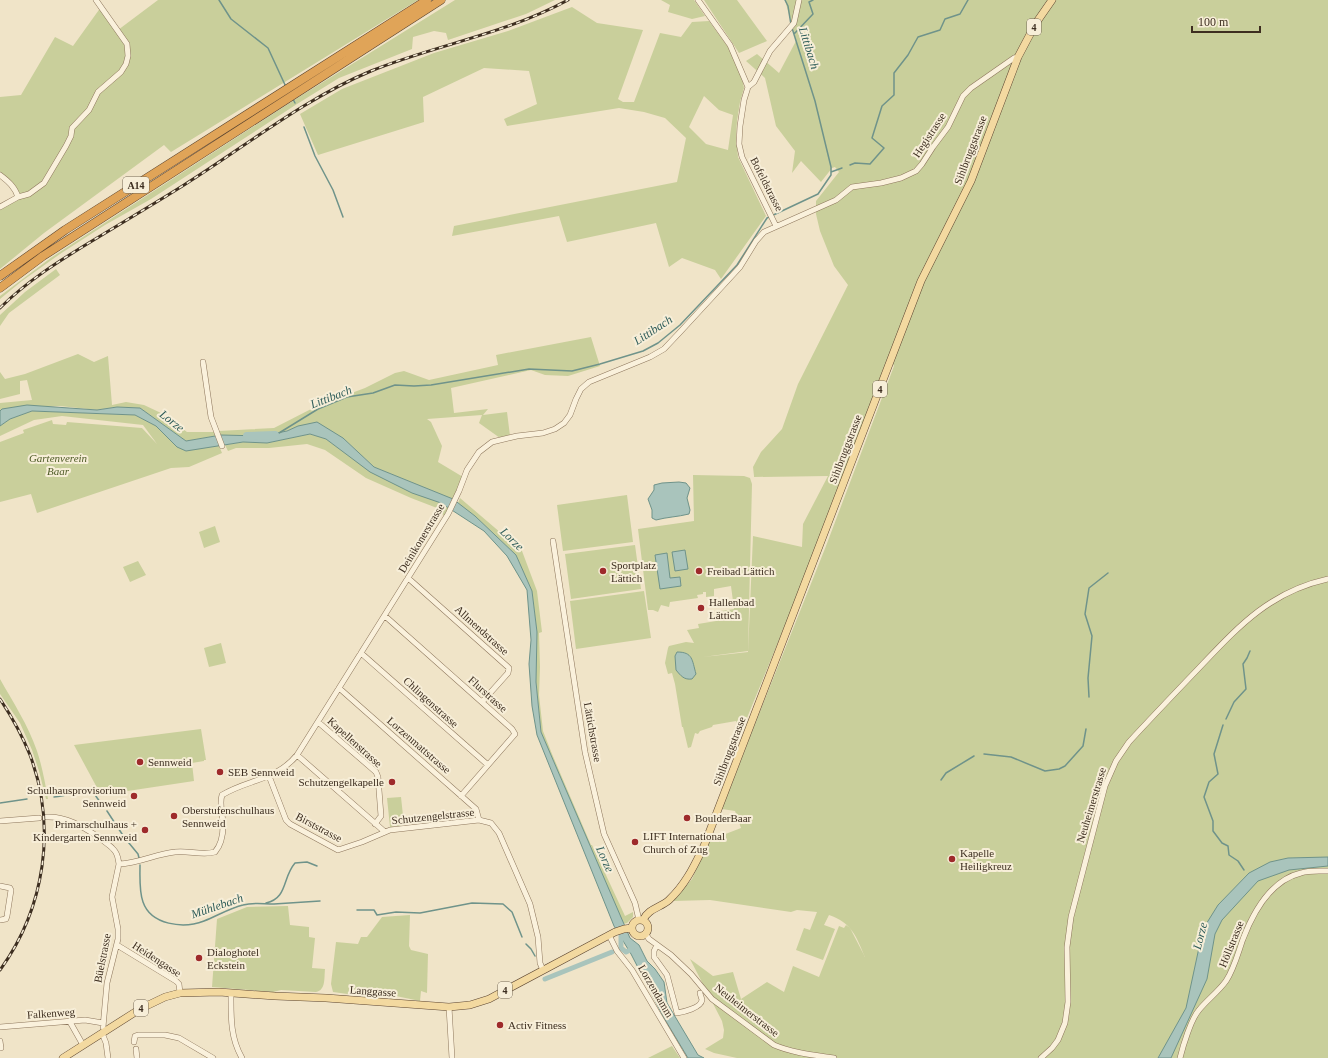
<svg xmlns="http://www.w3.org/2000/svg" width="1328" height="1058" viewBox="0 0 1328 1058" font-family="'Times New Roman',serif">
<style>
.green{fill:#c9cf9b;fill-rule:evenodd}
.water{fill:#a9c4bc;stroke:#6f938a}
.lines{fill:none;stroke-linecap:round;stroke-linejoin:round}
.stream{stroke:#6f938a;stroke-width:1.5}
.canal{stroke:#a9c4bc;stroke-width:5}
.river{stroke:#a9c4bc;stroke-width:8}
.minor-casing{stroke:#8d765c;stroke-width:6}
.major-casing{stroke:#5b4430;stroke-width:8}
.highway-casing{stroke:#5b4430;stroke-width:9}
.minor{stroke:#faf1dc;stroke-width:5}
.major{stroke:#f3d9a0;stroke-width:7}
.highway{stroke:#e0a458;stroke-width:8}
.rail-casing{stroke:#3d2e20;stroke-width:3}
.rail{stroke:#f7eed8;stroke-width:1.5;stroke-dasharray:4.5;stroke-linecap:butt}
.poi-dot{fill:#9e2a2b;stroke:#f7eed8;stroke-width:1.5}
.labels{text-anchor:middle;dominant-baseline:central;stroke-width:4;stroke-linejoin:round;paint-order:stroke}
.shield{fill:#f7eed8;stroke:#756857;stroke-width:1}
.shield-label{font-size:10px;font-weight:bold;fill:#3d2e20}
.street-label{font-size:11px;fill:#3d2e20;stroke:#f7eed8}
.park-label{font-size:11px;font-style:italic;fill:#4d5a26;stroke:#f7eed8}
.poi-label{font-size:11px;fill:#3d2e20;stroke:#f7eed8;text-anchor:start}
.water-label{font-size:12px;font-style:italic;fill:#2f5d5a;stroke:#f7eed8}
</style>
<rect width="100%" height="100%" fill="#f0e4c8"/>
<path class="green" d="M158,0H418L171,152L164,145L44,233L0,269V207L18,197L0,175V97L21,95L55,37L73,46L101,7L118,30Z
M455,0H555L526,14L448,40L446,33L434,31L413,37L412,49L339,78L297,104L151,199L105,225L60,254L22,281L0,299V296L52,257L299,97Z
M661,0H694L705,16L692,19L668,12L670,5Z
M704,0H737L767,41L739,53Z
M785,0H1328V1058H737L714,1053L705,1049L723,1038L724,1030L722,1021L690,959L713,976L733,972L741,999L767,982L784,992L793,966L819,977L839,926L844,928L846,925L850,928L865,957C856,936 852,923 829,915L824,925L835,929L823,960L796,950L804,928L810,930L817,912L797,910L791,912L710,900L673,901L692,879L710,840L741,828L735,811L722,809L751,734L826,546L894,366L889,356L816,550L742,730L736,728L737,724L736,721L713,725L712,727L700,731L698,734L695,733L691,747L688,748L683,727H682L675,684L672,673L668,674L665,663L668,648L669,646L686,642L694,643L687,630L699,628L698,624L716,621L715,612L734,609L731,586L714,589V596L706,597V592H703V594L697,595L698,598L670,602L669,607L661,605L658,612L653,610H648L638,529L694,521L693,475L744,476L750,478L752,484L748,651L703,657L748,652L753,536L802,547L803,524L828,476L754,477V476L753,467L761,452L782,429L798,384L848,285L834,266L820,231L816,214V201L839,172L835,167L832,168L821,182L801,161L792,173L795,151L776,126L765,78L746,61L757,54L779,73L796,41Z
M572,7L597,23L643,30L618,99L623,102H634L660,33L681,37L692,22L709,21L734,55L742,77L744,88L740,102L737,121L736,136L738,157L766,216L721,279L715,270L682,258L669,267L656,223L567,242L559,216L452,236L454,226L677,182L686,138L665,118L644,112L619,108L507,126L504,119L537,104L529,71L484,68L423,97L424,122L318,155L300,114L342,89L434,53L508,31ZM704,96L719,110L733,115L728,150L706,144L689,127Z
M56,269L60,275L9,313L0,326V315L25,292Z
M591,337L600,366L568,376L545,375L531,370L451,388L454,413L488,409L483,415L507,412L510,436L500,438L479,423L482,415L427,419L431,422L442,446L438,462L463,477L454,500L374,467L343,438L298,426C274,438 248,436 221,435L219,431L274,428L317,406L365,388L395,373L404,371L429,380L498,365L496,355Z
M78,354L94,362L108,356L112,405L126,402L144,405L161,413L187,432H215L216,436L186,441L140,408L117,407L97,410L60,406L2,409L0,411V403L32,400L27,380L20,381V394L0,399V372L5,379L25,374Z
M32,411L135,415L156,426L177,447L219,446L222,453L189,467L171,468L37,513L31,494L0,502V442L24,433L23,430L52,420L53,424L66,425L67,422L142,428L157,444L143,425L62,416L34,420L0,436V426L10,419Z
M310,434L326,439L345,453L449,507L444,516L437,508L411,498L366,478L325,450L307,444L269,448H236L228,451L225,445L243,442L267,443Z
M627,495L633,542L563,551L557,505Z
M460,498L522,551L537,591L542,632L539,633L540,667L539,695L543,731L552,754L591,845H592L625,916L633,912V917L627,923L623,924L541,732L536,682L537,632L532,591L516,555L475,516L458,503Z
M215,526L220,542L204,548L199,532Z
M635,545L641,589L571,599L565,554Z
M138,561L146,575L130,582L123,567Z
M644,591L651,638L576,649L570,601Z
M221,643L226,663L209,667L204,648Z
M0,679C13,702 28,725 37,751C42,766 45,782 48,799H46L39,771L32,750L20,723L0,694Z
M201,729L206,760H204V761L192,763L194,781L101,795L74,745Z
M401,797L404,825L390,827L387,798Z
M288,906L290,925L309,927V937L315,938L312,968L325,969C324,978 326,990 316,992L281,990L273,992L212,987L217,919L247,907Z
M410,915L409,946L411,950L428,954L427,993L421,991L420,1001L391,995L369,997L333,992L331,984L336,942L358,944L361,937H367L382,917Z
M672,1046L680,1058H648Z"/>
<path class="water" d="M27,405L97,410L117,407L140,408L186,441L221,435L262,436L287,431L298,426L317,422L343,438L374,467L453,499L475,516L516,555L532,591L537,632L536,682L541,732L630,938L639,945L647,961L655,969L664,982L667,1003L698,1055L704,1058H688L664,1018L631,954L614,926L537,735L532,706L529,664L531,640L527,590L507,556L484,531L441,503L412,493L370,472L326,439L310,434L267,443L243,442L186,451L177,447L156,426L135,415L32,411L10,419L0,426V411L2,409Z
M679,482L686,483L690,488L687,498L690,510L689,514C677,517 667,517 656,520L652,518V510L648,499L654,490V485L662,483Z
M685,550L688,569L675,571L672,552Z
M667,553L670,578L680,577L681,586L660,589L655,555Z
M677,652C693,652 692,660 696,674L692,679C684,680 681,676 676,670L675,656Z
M1328,857V866L1289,870L1258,881L1222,920L1215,934L1207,979L1171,1058H1158L1186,1008L1203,929L1218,905L1249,873L1270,862L1288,858Z"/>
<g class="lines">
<path class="stream" d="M219,0L231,19L268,48L286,87
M785,0L788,6L791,25
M794,34L813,14L809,2L813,0
M293,99L295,103
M304,127L315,156L333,190L343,217
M850,165L855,163L870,164L884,148L872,138L882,106L894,95V73L908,55L918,37L940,30L945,19L960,14L968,0
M831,172L842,168
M279,433L318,409L347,397L373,393L395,385L414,386L431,385L529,369L572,371L600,364L643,351L658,343L680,325L737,265L767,218L818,194L831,175V167L815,101L792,28
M1089,697L1088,678L1092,636L1085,614L1089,588L1108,573
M1226,719L1234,702L1246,689L1243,664L1247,658L1250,651
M1223,725L1214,754L1218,774L1209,782L1204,797L1213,821V831L1222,843L1228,846L1229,855L1238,861L1244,870
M984,754L1011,757L1045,771L1059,769L1065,766L1083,746L1086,729
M941,780L946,773L974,756
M54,797C67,796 76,791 88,789L93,792L100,802
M0,803L27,799
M107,811L124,837L138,854L139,858
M140,865C140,877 139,891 143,902C151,925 183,929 204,921C217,916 230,908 243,905C254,902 263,904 274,904C289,903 304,902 320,901
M266,903C288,898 282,878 295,863L307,862L317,866
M357,910H374L377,915L396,912L420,913L472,903L503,904L512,912L522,937
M526,944L531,949L535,956"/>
<path class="canal" d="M621,932V948L626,952L632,949
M545,979L612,952"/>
<path class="river" d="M247,436L275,435"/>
<defs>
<path id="minor" d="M698,0L730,45L748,87
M0,175C8,181 15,187 18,197
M0,207L18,197L29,194L44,183L66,146L71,136L72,128L89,110L98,92L121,72L126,64L128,56L127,44L96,0
M776,226L742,157L739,144L740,126L744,100L748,87L754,82L770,51L794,23L799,0
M203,362L211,417L222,446
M553,541L585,752L604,834L635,903L639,920
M408,578L509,668L508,673L482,702
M385,616L512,729L515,734L461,796
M361,653L488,765
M339,688L476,809L479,820
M318,722L376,772L378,777L381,816L375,824
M297,755L385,832
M269,776L286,820L290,824L338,850L362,842L390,830L479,820L491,823L499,833L530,904L538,937L540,963L543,970
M46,817C67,816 83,827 100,838C104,842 110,845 114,850C118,854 118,859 119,864L112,897L118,929V939L107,983L103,1027L105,1031
M0,821L39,818
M119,864C140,863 155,854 175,852C188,850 202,856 215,852C224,841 224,827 222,814C221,807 220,801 222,795C248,779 276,781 297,755L448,514L459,491L467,470L479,452L492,442L517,436L543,433L555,429L564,423L570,415L576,399L581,389L589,382L650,357L664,349L681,331L740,267L756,241L764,232L836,200L852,187L881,183L901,178L916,171L922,164L933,147L948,127L963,96L971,88L1014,58L1018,57
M0,886L10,888L11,890L7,916L6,919L0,920
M645,933L649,939L671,955L691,974L712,999L774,1045C793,1053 814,1055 834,1058
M609,935L617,951L632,970L684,1058
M117,945L176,981L179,984L180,993
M657,945L654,951V957L667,975L677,1013C683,1012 701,1008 702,1000C702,999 700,994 700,993
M231,993C231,1016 230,1037 242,1058
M449,1007L452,1058
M70,1022L83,1045
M0,1027L85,1020L103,1023
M102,1033L106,1043L108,1058
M0,1041L1,1048
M134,1042L135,1036L138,1035H165L179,1038L213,1058
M136,1049L137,1058
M1041,1058L1052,1048L1058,1040L1065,1023L1068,1002L1067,947L1071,917L1105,786L1116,761L1129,742C1152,717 1175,693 1198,669C1238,627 1269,592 1328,579
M1180,1058C1183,1046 1191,1019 1199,1010C1207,1000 1218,992 1226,981C1234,969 1238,953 1243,939C1253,913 1271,880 1301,873C1309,870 1319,871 1328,871"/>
<path id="major" d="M643,920C649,908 660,908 669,900C686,884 694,866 704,846L921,281L971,181L1018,57L1036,23L1052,0
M632 928a8 8 0 1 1 16 0a8 8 0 1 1-16 0Z
M63,1058L140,1009L165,997L180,993L219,992L275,996L326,998L449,1007L470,1005L489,999L615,932L624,929L632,928"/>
<path id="highway" d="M0,276L65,230L427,0
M0,288L43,256L441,0"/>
</defs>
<use href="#minor" class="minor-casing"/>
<use href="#major" class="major-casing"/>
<use href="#highway" class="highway-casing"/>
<use href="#minor" class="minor"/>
<use href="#major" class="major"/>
<use href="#highway" class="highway"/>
<defs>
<path id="rail" d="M0,308C27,281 59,261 92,241C123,222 154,204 184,185C246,146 304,99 371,71C435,45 506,34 568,0
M0,699C12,717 22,735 30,755C57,827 45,908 0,970"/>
</defs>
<use href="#rail" class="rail-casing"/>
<use href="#rail" class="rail"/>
</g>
<g class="poi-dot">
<circle cx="603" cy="571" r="4"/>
<circle cx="699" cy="571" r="4"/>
<circle cx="701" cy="608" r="4"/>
<circle cx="140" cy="762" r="4"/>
<circle cx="220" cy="772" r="4"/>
<circle cx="392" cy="782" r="4"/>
<circle cx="134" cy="796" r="4"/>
<circle cx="174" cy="816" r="4"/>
<circle cx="687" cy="818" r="4"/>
<circle cx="145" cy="830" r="4"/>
<circle cx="635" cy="842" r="4"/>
<circle cx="952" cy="859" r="4"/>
<circle cx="199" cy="958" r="4"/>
<circle cx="500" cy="1025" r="4"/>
</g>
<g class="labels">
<g class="shield">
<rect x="1027" y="19" width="14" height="16" rx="3"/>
<rect x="123" y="177" width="26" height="16" rx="3"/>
<rect x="873" y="381" width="14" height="16" rx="3"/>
<rect x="498" y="982" width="14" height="16" rx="3"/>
<rect x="134" y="1000" width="14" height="16" rx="3"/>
</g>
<g class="shield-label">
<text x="1034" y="27">4</text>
<text x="136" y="185">A14</text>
<text x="880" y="389">4</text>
<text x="505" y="990">4</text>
<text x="141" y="1008">4</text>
</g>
<g class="street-label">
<text transform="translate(929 135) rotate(-57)">Hegistrasse</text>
<text transform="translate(970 150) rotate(-69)">Sihlbruggstrasse</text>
<text transform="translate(767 184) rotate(63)">Bofeldstrasse</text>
<text transform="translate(845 449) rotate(-69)">Sihlbruggstrasse</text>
<text transform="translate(421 538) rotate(-59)">Deinikonerstrasse</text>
<text transform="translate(482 630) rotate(42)">Allmendstrasse</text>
<text transform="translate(488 694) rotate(42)">Flurstrasse</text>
<text transform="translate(431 702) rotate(42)">Chlingenstrasse</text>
<text transform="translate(593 732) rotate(80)">Lättichstrasse</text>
<text transform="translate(355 742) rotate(42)">Kapellenstrasse</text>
<text transform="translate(419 745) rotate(41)">Lorzenmattstrasse</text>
<text transform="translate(729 751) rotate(-69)">Sihlbruggstrasse</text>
<text transform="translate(1091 805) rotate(-73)">Neuheimerstrasse</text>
<text transform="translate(433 816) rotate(-6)">Schutzengelstrasse</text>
<text transform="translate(319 827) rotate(28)">Birststrasse</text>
<text transform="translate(1231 944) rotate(-68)">Höllstrasse</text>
<text transform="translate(102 958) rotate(-79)">Büelstrasse</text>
<text transform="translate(157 959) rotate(33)">Heidengasse</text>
<text transform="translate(373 991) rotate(4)">Langgasse</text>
<text transform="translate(656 991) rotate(60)">Lorzendamm</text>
<text transform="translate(747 1010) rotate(38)">Neuheimerstrasse</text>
<text transform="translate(51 1013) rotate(-4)">Falkenweg</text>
</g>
<g class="park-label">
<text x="58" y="458">Gartenverein<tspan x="58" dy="13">Baar</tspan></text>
</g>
<g class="poi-label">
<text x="611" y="565">Sportplatz<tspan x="611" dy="13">Lättich</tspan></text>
<text x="707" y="571">Freibad Lättich</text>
<text x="709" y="602">Hallenbad<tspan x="709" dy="13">Lättich</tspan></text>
<text x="148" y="762">Sennweid</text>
<text x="228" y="772">SEB Sennweid</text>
<text x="384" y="782" text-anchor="end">Schutzengelkapelle</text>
<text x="126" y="790" text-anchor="end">Schulhausprovisorium<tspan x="126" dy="13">Sennweid</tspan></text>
<text x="182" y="810">Oberstufenschulhaus<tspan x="182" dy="13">Sennweid</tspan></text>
<text x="695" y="818">BoulderBaar</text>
<text x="137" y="824" text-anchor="end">Primarschulhaus +<tspan x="137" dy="13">Kindergarten Sennweid</tspan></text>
<text x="643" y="836">LIFT International<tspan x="643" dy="13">Church of Zug</tspan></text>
<text x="960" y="853">Kapelle<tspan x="960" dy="13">Heiligkreuz</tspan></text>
<text x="207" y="952">Dialoghotel<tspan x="207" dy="13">Eckstein</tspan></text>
<text x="508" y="1025">Activ Fitness</text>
</g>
<g class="water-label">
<text transform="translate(809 48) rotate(73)">Littibach</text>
<text transform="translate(653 330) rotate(-33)">Littibach</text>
<text transform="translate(331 397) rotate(-21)">Littibach</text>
<text transform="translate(172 421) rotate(38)">Lorze</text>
<text transform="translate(512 539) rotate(44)">Lorze</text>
<text transform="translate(605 859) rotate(66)">Lorze</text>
<text transform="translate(217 906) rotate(-19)">Mühlebach</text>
<text transform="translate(1200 936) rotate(-76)">Lorze</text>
</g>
</g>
<path d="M1192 26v6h68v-6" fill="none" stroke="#3d2e20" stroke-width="2"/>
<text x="1198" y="26" font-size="12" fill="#3d2e20" stroke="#f7eed8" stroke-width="3" paint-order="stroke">100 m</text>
</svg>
